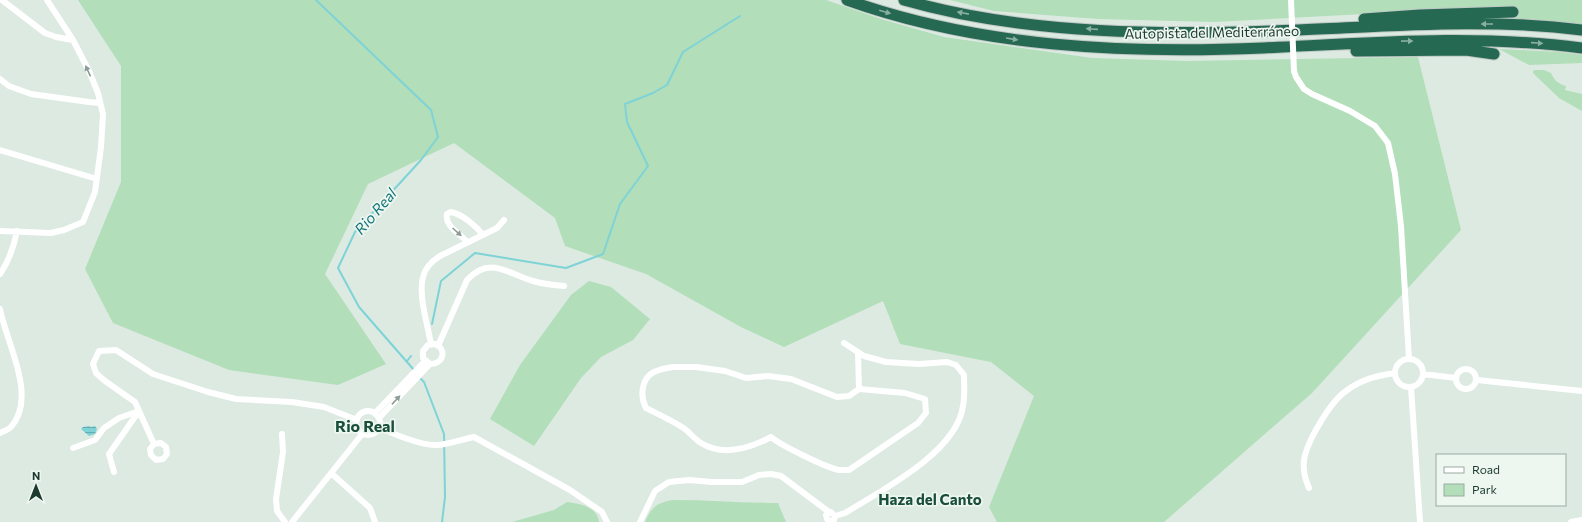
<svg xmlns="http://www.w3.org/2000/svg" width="1582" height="522" viewBox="0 0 1582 522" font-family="Commissioner,sans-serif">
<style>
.green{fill:#b2deb9}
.water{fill:url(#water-rules)}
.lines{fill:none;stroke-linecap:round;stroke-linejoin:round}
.stream{stroke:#7ed3d6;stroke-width:2}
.highway-casing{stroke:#c0c8c5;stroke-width:13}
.street{stroke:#fff;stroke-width:6}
.highway{stroke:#266953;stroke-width:11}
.street-bridge{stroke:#fff;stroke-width:6}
.oneway{fill:#8ab0a2}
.oneway2{fill:#8e9c97}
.labels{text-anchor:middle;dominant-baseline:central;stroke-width:3.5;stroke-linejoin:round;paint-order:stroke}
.street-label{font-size:14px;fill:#1d3a2f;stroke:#edf7f0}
.water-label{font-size:15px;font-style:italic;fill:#13767b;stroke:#edf7f0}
.neighbourhood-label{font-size:15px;font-weight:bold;fill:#184e3a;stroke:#edf7f0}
.quarter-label{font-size:16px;font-weight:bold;fill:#184e3a;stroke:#edf7f0}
</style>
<defs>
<pattern id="water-rules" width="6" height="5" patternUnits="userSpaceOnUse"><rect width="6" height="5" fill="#7ed3d6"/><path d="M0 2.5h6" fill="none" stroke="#67acae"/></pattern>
</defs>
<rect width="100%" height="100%" fill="#dceae2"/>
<path class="green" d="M78,0H826L881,19L944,37L1092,58L1187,61L1418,57L1461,230L1312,393L1164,522H997L989,507L1034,396L991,362L900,344L883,301L784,347L741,327L646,274L565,246L555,218L454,143L368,184L325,274L386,364L338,385L229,370L113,323L85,269L121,182V66Z
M950,0H1582V25L1507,20L1477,8L1214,22L1098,19L994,11Z
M1499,49L1560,52L1582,55V63L1529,65Z
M1535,70H1544L1551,73C1554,80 1558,84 1566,86L1565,90L1582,94V111L1559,98L1533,73V71Z
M589,281L611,287L650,319L633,340L601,357L581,378L534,446L490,419L520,365L571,295Z
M674,500C709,500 743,503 778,503L786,522H645C651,507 658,502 674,500Z
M567,502C580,504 597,506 599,522H512L554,510Z"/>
<path class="water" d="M89,426L91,427L95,426L97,429L95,434L89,436L81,429L83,427Z"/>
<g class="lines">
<path class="stream" d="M316,0L431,110L438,137L421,160L355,232L338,268L359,307L414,370
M432,324L441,281L475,253L566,268L603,254L620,204L648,166L627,122L625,104L653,93L667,85L683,52L740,16
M407,361L411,356
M419,377L424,382L444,434L445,497L442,522"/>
<defs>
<path id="highway" d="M847,0C979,47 1124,54 1263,48C1369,43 1476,34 1582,48
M904,0C1029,36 1169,35 1298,30C1393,26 1488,18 1582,30
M1364,19L1420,15L1513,12
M1356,51L1466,50L1494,54"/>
</defs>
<use href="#highway" class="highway-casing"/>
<path class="street" d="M2,0L45,33L56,37L73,40
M1294,71L1296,77L1304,89L1312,94L1350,111L1375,126L1388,143L1395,174L1401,226L1409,359
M0,79L9,86L31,94L89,102L100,103
M0,150L97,179
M0,231L51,233L64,230L83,222L95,192L101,147L103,114L98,93L89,71L73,40L47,0
M467,242C461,234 444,226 447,214L451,212C462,214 476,226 483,235
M0,274C9,261 14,246 17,231
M0,309C6,342 38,397 11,427C8,430 4,431 0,433
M431,344C428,326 418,295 423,277C425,267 432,261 440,256L497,228L504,220
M438,346L467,280C490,255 508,274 533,281C543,284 553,285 564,286
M858,353L859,389
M1395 373a14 14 0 1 1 28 0a14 14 0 1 1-28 0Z
M673,367H696L725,371L746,378L768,376L791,379L837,397L849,396L859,389L905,393L925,399L926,413L918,423L849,470C846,470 842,470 839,470C827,468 780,445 771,437C750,448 723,457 701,443C694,439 689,431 682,427C671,420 658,414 646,408C640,397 641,378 654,372C660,369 667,368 673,367Z
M1456 379a10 10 0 1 1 20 0a10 10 0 1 1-20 0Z
M1423,374L1456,378
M1477,380L1582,391
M1411,387L1420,522
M356 423a12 12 0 1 1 24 0a12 12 0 1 1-24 0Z
M375,413L425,361
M379,418L430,364C444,364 447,349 435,344L428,345L423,351V358L430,364
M380,427C392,434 423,446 437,445C447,445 463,439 474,437L570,490L602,512L607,522
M282,434L283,452L276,499L277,511L285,522
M154,444L150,449L151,455L156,460L163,459L167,454L166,447L161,443L154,444L135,402L105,381L96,373L93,364L99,351L116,350L153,374L208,392L236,399L292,402L324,407L357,420
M73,448L95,440L104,428L119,418L139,411L109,454L114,472
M331,473L370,508L375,522
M1309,488C1305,479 1302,466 1305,455C1310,437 1331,401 1346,391C1362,379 1376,376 1395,373
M835,516L845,513C882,490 957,452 963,406C965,396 964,385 964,375L956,365L947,362L919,364L886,362L864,356L844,343
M830,521L834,520L835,516L831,512L826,515L827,519L830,522
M292,522L363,433
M640,522L655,491L669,482L689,480L712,482H742L759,475L771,474L781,476L829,512
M1571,522L1582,520"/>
<use href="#highway" class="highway"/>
<path class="street-bridge" d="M1291,0L1294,71"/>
</g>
<defs><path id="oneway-solid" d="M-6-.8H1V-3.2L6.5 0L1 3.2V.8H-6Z"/></defs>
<g class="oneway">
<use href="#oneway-solid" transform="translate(885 12) rotate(16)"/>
<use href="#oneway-solid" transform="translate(963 13) rotate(-169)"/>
<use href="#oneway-solid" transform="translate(1487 24) rotate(-180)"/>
<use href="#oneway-solid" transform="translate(1092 29) rotate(-176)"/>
<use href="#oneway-solid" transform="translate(1012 39) rotate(9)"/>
<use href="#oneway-solid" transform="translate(1407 41) rotate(-1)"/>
<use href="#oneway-solid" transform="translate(1537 43) rotate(4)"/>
</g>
<g class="oneway2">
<use href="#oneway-solid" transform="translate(88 71) rotate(-115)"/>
<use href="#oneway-solid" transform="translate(457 232) rotate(42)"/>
<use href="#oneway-solid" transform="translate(396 400) rotate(-47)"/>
</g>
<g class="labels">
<g class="street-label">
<text transform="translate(1212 32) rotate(-1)">Autopista del Mediterráneo</text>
</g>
<g class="water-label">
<text transform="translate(375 211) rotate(-49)">Rio Real</text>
</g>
<g class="neighbourhood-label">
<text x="930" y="499">Haza del Canto</text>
</g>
<g class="quarter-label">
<text x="365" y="425">Rio Real</text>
</g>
</g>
<rect x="1436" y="454" width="130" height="52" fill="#edf7f0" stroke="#9aaba3"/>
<rect x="1444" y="467" width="20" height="6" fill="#ffffff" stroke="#9aaba3"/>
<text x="1472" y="474" font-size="12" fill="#1d3a2f">Road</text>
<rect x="1444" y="484" width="20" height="12" fill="#b2deb9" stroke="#9aaba3"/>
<text x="1472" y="494" font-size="12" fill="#1d3a2f">Park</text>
<g transform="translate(36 486)" stroke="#edf7f0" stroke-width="3" paint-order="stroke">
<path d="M0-3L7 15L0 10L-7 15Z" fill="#1d3a2f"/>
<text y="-6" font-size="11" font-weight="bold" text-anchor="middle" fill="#1d3a2f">N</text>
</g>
</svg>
